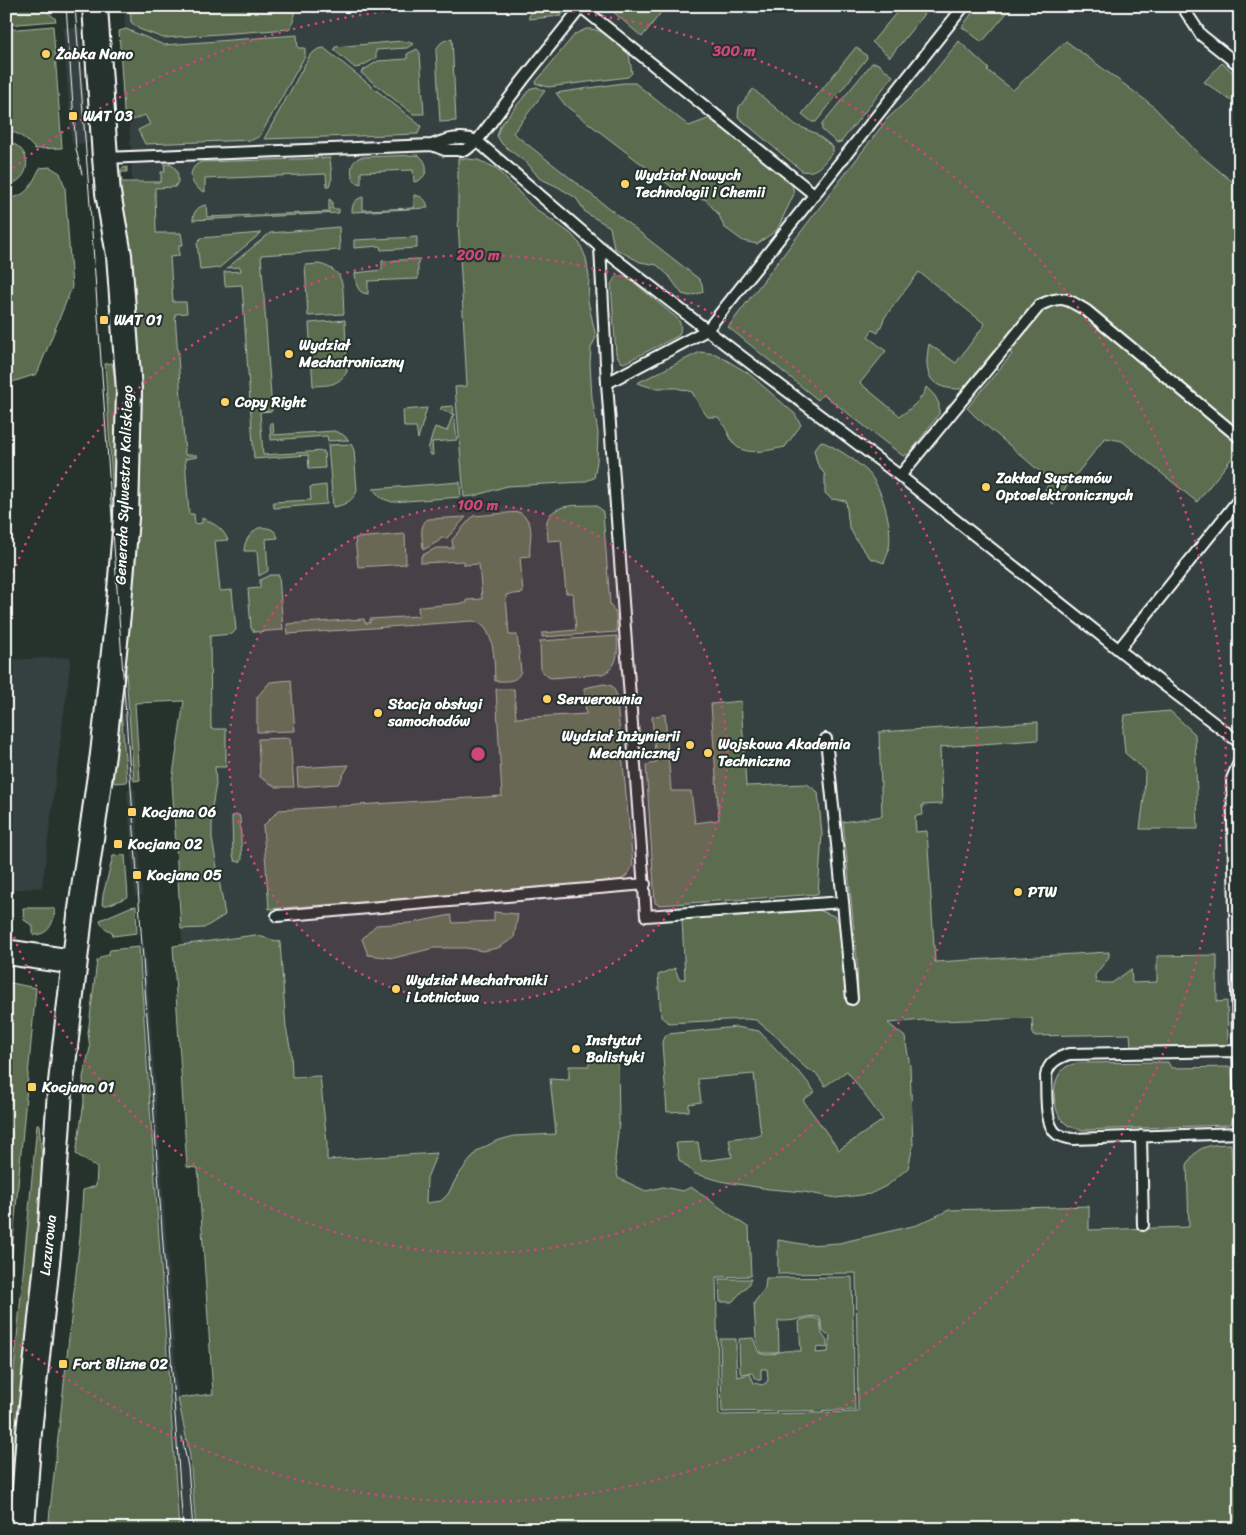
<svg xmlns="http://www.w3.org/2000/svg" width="1246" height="1535" viewBox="0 0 1246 1535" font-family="Sriracha,sans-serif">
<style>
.built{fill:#364141}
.green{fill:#5c6d50;stroke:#aeb6a8}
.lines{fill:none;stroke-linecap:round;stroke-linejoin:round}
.service-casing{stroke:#fff;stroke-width:14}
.tertiary-casing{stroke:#fff;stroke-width:28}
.service{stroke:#26332d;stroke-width:10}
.tertiary{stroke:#26332d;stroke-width:24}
.tram{stroke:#fff;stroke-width:1}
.ring{fill:none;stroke:#ce467c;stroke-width:2.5;stroke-dasharray:2.5 5}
.poi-dot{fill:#ffd166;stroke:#26332d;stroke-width:2}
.labels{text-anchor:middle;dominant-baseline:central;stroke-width:4;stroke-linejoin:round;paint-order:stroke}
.poi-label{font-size:15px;font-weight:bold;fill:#fff;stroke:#26332d;text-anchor:start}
.street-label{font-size:15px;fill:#fff;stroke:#26332d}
.centre{fill:#ce467c;stroke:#26332d;stroke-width:2.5}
.ring-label{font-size:15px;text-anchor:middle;font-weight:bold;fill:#ce467c;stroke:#26332d;stroke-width:4;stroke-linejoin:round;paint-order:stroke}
</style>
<rect width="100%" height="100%" fill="#26332d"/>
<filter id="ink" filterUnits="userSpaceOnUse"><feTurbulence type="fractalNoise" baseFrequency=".02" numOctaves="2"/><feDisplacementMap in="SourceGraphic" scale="10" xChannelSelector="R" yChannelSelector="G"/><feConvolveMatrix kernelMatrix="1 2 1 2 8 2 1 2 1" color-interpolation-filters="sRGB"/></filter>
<g filter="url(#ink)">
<path class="built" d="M124,6H1240V1242L897,1445L720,1473L425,1223L427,1178L436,1153L198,1167L185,963L181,929L172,782L184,701L148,182H132Z
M63,28H80L88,143L72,144Z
M124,646L134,781L127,782L119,685Z
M71,657L42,887L12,890V915L6,914V660Z
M135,789L142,895L135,897L127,790Z
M139,947H145L177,1385L190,1456L196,1529H179Z"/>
<path class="green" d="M6,6H40L55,18L56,21L6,25Z
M130,6H294V19L290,29L163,38L139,29L131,22Z
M537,6H566L567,9L561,16L529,19V16Z
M609,6H666L642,37L610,9Z
M902,6H917L923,11L924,14L890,57L872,42Z
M977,6H1013L982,42L962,27Z
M53,26L62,148L35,149C27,140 18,132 6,130V30Z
M126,29L164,45L297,35L298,48H305V56L260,136L252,140L145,144L138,130L150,124L145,115L133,120L124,112L119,31Z
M586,29C605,28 615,43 629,54L632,73L628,77L548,87L535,83L575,34Z
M452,38L456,121L440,122L436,51C439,42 443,41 452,38Z
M401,41L410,42L413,44L407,48L376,50V58L360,67L355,68L334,50L335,47Z
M959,41L989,69L987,70L1013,90L1066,41L1152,105L1199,154L1240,188V448L1197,502L1122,441L1105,438L1053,504L1042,494L1051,481L975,416L967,408L1012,354L999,344L963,389C929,390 923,375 929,344L956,363L985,324L919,272L885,317L878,333L872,330L868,337L886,351L860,383L900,416C909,410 924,398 926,387L935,396L939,404V414L909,454L903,456L823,394L818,400L728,327L888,118L922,87Z
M856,47L866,55L867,58L816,122H812L802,114Z
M324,48L421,126L418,134L264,139L310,55L318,49Z
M417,49L420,53L424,114H413L361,73L362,71L378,61L407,59V54Z
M872,63H877L893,76L841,142L837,143L822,130V124Z
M1222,63L1240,78V107L1204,82Z
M623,83H635L689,126L710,118L715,123L729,131L770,163L792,183L794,194L777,230L757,244L743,241L724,227L719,215L705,199L686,198L566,106L556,93Z
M537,87L545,91L513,133L699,279L702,284L703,292L690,296L682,294L669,276L657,265L640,262L614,248L610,227L586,213L576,198L558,187L539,178L529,165L502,144L497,136L500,126L531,88Z
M753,89L796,125L815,133L833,147V152C823,163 818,174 802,171L738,117L739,107Z
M6,142C33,145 34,182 6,185Z
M418,155C430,162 429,179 414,182L413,170L361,172V184L355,182C349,173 350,161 361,157Z
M330,158L332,178L329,186H327L326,174L205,179V192C190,188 185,169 201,162Z
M458,158L478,160L496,168L533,207L570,233L580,244L586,258L589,277L588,301L596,337L591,348L590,364L592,398L598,433L597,461L594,478L583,482L507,486L474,496L464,497L455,387L467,386L458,220Z
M164,164C177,164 178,172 178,182L175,187L155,188L156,233H181L183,245H179V256L170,257L173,302H186L187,313L175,314L185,455H197L198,457L185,459L189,514H194L195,524L202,523V518C214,524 222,527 228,540L215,541L220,591L232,590L236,630L232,634L210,636L211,729H226V767H215L216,784L212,807V838L225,915L204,928L181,929L172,782L184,701L135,703L140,780L134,781L124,646L116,173L123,168L127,167V172H121L122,182H161V172H165Z
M50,167L60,173L65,188L72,287L37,374L6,384V199C29,196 30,186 40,168Z
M414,195C422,196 427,200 428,208L352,212C352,204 355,199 363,197V210L414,208Z
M329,199L332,201V209H339V213L193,220C193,212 198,206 206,205L207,217L329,212Z
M339,227L340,250L261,255L272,411L260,412L263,455L324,451L325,468L309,469L308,455L254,459L242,285L225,286L224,272L241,271L240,267L227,268L270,233Z
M261,233L219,268L200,270L197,242L201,238Z
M417,237V248L381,250L380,246L354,248V240Z
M418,259V279L368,281V294C356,293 356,283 355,273L382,270V261Z
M319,264C348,271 342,289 344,314L308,316L305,265Z
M617,276H626L631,280L678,319C681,325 682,330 678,336L624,363L621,362L616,354L611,284Z
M345,320L347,372C337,386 330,385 313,386L309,323Z
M700,352L716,354L748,373L795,414L801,425L785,447C770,450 741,458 732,441C727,432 725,425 718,417H708L701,408L692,392L677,388H653L637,383Z
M112,363L119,398L113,501L105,364Z
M453,406L457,440L432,442L433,455H431L428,449L435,427L447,431L453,414L441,410V407Z
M427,408L418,439L416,427H404L403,410Z
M270,423H273L274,435L334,431L342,434L349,440L328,441L327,436L271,440Z
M821,441C837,448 854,459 867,471C882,486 893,527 889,548C888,553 886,558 884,563L870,558L857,541L849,527L846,501L831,499L825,493V475L817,463L814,450Z
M351,444L354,450L357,491C353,501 343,506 333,507L328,445Z
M460,482L461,497L392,502L381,498L373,489Z
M326,485L327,504L274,508L273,502L311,500L310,487Z
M595,505L602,510L603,513L610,604L616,614L617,632L542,637V633L576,630L573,593H566L561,540L548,541C548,535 546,527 547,521C553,502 580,506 595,505Z
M519,512C538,524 528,539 530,556L520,557L523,593L506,595L509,635H517L521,671C517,683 506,681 495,681C494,662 496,624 472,621L288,634L287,624L364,619L365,623H370V619L419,616L418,607L467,603V600L482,599L479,564L464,565V561L421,563V556L436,548H453L452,540L473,516Z
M466,517L447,538H441L439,541L423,550C423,540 418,525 428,519Z
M258,528C268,527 275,528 278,538L266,539L268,571L259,576L257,551H244C244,541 250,534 258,528Z
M405,534L406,564L358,567L355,538Z
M270,575H279L283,630L254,632L251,628L248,589L260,588V580Z
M617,636C618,651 619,668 602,674L551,678L547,676L541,670L540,641Z
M291,680L295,731L257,732V697L270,682Z
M604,684L612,686L616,693L633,865C629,875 624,879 614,883L269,909L263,826L279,810L502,796L496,689H514L516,718L586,714L584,688Z
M119,685L127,782L114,783L112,760Z
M741,701L746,786L807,784L818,792L822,834L818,894L659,905L655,903L646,765L656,763L652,717L665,714L671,791H691L695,823L719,820L711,704Z
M1170,711L1195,734L1198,829H1140L1144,798L1145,770L1125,753L1123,731L1125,715Z
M1038,722V740L940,747L942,804L922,805L923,815L915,816L916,832L927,831L935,962L1109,952V957L1095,975L1096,983H1112L1131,969L1132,983L1157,982V956L1217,955V1002L1227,1001L1228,1045L1131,1047L1130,1034L1033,1036L1032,1018L939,1021L924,1020L888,1023L905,1037L910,1066L913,1146L908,1168L888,1185L870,1194L836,1198L804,1192L769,1189L725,1182L695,1174L679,1160L676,1143L698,1142L701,1161L732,1157L729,1139L761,1135L754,1074L698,1079L701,1102L689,1104V1111L667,1112L662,1043L663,1039L668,1034L736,1027L759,1031L793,1067L802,1075L815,1092L803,1100L839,1150L883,1120L847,1071L825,1086L816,1073L807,1069L797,1060L778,1038L756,1020L745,1019L669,1023L661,1017L658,975L675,968L679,979H685L682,919L816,909L834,916L842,927L848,999L858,998L857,959L843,822L882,816L879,732Z
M290,738L294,787H276L260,777L258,739Z
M349,765L338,784L298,787L297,768Z
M236,815H239L240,818L242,859L240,862L235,861L233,856L232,819V816Z
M125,855L128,897L108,905H102L103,895L113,856Z
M136,906L137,933L113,936L112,932C106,929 102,927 100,920L130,907Z
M23,908H53L55,911C53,925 48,935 33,935V926L24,920Z
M494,912L518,914L514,938L498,948L483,951L466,948H434L394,958L368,955L362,939L376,925L411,923L451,915L453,923L494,921Z
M255,935L280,942L286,1028L291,1051L292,1077L320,1076L327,1143V1160L437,1153L427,1178L426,1203L441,1201L448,1194L457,1177L477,1151L496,1141L514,1136L556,1134L550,1079L569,1080V1066H589V1058H618L619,1123L615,1160L618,1178L646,1191L663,1187L683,1191L691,1187L749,1228L751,1276L716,1277L719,1415L858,1412L856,1273L778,1274V1240L808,1245L839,1243L917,1225L949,1210L1089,1206V1230L1189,1227L1187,1165C1197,1144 1211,1145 1231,1144L1233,1173H1240V1529H196L190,1456L178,1398L213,1394L198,1168L187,1167L173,946Z
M139,947L179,1529H48L80,1237L83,1190L96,1186L97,1168L76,1154L84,1102L83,1077L90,1048L88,1033L97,961L101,957L108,955L110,950Z
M6,982L36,988L6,1317Z
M1168,1062L1171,1068L1233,1067V1117L1231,1124L1227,1125L1083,1130C1077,1128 1070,1128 1065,1123C1051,1112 1050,1077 1066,1067C1069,1065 1074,1064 1077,1063Z
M37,1124H39L42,1158L41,1223L13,1495L6,1492V1442L13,1414L12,1391Z
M852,1277L855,1410L722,1412L720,1339H736V1361L737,1377L750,1374L754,1383L762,1385L766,1383L768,1380L767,1369H761V1380H757L752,1373L741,1374L740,1373L739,1339L753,1338L759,1353C767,1356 772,1355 779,1352C786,1350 794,1351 801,1351L799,1322L801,1320C806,1318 815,1316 820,1321L822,1334L827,1341V1348L817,1347L816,1353L828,1352L830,1336C820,1333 823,1327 820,1318C812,1314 804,1318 795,1320C790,1321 783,1321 778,1321L779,1351L774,1353H761L756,1339L754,1303L765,1288L766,1278Z
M719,1279H751L748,1285L732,1302H720Z"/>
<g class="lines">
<defs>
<path id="service" d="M580,6L815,195
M1182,6L1201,35L1240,66
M432,145L445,150H466L477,141L523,80L582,6
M105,158L432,145C448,139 461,135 477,141L600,247L725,344L900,476L1142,668L1240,743
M600,247L607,383L646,916L843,902L826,739
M607,383L707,330L964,6
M900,476L1040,305C1063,295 1066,298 1087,311L1240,438
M1119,649L1240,498
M1240,760L1232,779L1240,1125
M843,902L852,999
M277,916L645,884
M1238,1051L1069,1054C1057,1058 1048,1063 1046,1076C1047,1092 1044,1125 1057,1134C1062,1137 1068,1138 1073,1139L1240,1133
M1141,1136L1143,1225"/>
<path id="tertiary" d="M6,952L74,962
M22,1529L29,1432L51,1225L60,1091L80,916L103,754L118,614L126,518L129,390L119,255L108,193L105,158L95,6"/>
</defs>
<use href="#service" class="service-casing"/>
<use href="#tertiary" class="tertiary-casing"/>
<use href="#service" class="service"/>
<use href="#tertiary" class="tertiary"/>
<path class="tram" d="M66,6L76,149L82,174
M75,6L91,218L183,1529
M182,1437L188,1467L193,1529"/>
</g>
</g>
<circle cx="478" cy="754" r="249" fill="#ce467c" fill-opacity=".12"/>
<g class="ring">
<circle cx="478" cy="754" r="249"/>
<path d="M8 587A499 499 0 1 1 8 921"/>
<path d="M7 173A748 748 0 0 1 458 6M498 6A748 748 0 1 1 7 1335"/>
</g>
<g class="poi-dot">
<circle cx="46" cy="54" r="5"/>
<rect x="68" y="111" width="10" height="10" rx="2.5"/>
<circle cx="625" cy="184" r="5"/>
<rect x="99" y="315" width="10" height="10" rx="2.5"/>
<circle cx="289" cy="354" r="5"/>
<circle cx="225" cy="402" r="5"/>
<circle cx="986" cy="487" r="5"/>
<circle cx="547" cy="699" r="5"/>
<circle cx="378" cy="713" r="5"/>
<circle cx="690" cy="745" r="5"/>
<circle cx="708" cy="753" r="5"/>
<rect x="127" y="807" width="10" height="10" rx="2.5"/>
<rect x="113" y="839" width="10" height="10" rx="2.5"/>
<rect x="132" y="870" width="10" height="10" rx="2.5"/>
<circle cx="1018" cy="892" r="5"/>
<circle cx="396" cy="989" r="5"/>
<circle cx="576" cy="1049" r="5"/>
<rect x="27" y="1082" width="10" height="10" rx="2.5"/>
<rect x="58" y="1359" width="10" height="10" rx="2.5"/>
</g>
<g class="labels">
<g class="poi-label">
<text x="56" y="54">Żabka Nano</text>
<text x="83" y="116">WAT 03</text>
<text x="635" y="175">Wydział Nowych<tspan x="635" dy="17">Technologii i Chemii</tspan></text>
<text x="114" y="320">WAT 01</text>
<text x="299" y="345">Wydział<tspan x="299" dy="17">Mechatroniczny</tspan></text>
<text x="235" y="402">Copy Right</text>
<text x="996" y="478">Zakład Systemów<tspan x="996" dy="17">Optoelektronicznych</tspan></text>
<text x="557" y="699">Serwerownia</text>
<text x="388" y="704">Stacja obsługi<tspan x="388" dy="17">samochodów</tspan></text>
<text x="680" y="736" text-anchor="end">Wydział Inżynierii<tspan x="680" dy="17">Mechanicznej</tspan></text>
<text x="718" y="744">Wojskowa Akademia<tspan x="718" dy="17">Techniczna</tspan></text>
<text x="142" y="812">Kocjana 06</text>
<text x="128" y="844">Kocjana 02</text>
<text x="147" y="875">Kocjana 05</text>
<text x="1028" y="892">PTW</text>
<text x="406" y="980">Wydział Mechatroniki<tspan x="406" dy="17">i Lotnictwa</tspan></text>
<text x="586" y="1040">Instytut<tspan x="586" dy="17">Balistyki</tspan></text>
<text x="42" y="1087">Kocjana 01</text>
<text x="73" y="1364">Fort Blizne 02</text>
</g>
<g class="street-label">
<text transform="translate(124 485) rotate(-88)">Generała Sylwestra Kaliskiego</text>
<text transform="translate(48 1245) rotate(-84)">Lazurowa</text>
</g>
</g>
<circle cx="478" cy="754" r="8" class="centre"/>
<g class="ring-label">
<text x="734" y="56">300 m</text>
<text x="478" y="260">200 m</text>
<text x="478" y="510">100 m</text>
</g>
<rect width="1246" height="1535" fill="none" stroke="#26332d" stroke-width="25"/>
<rect x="12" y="12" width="1221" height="1510" fill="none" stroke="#fff" stroke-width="2" filter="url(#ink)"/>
</svg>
